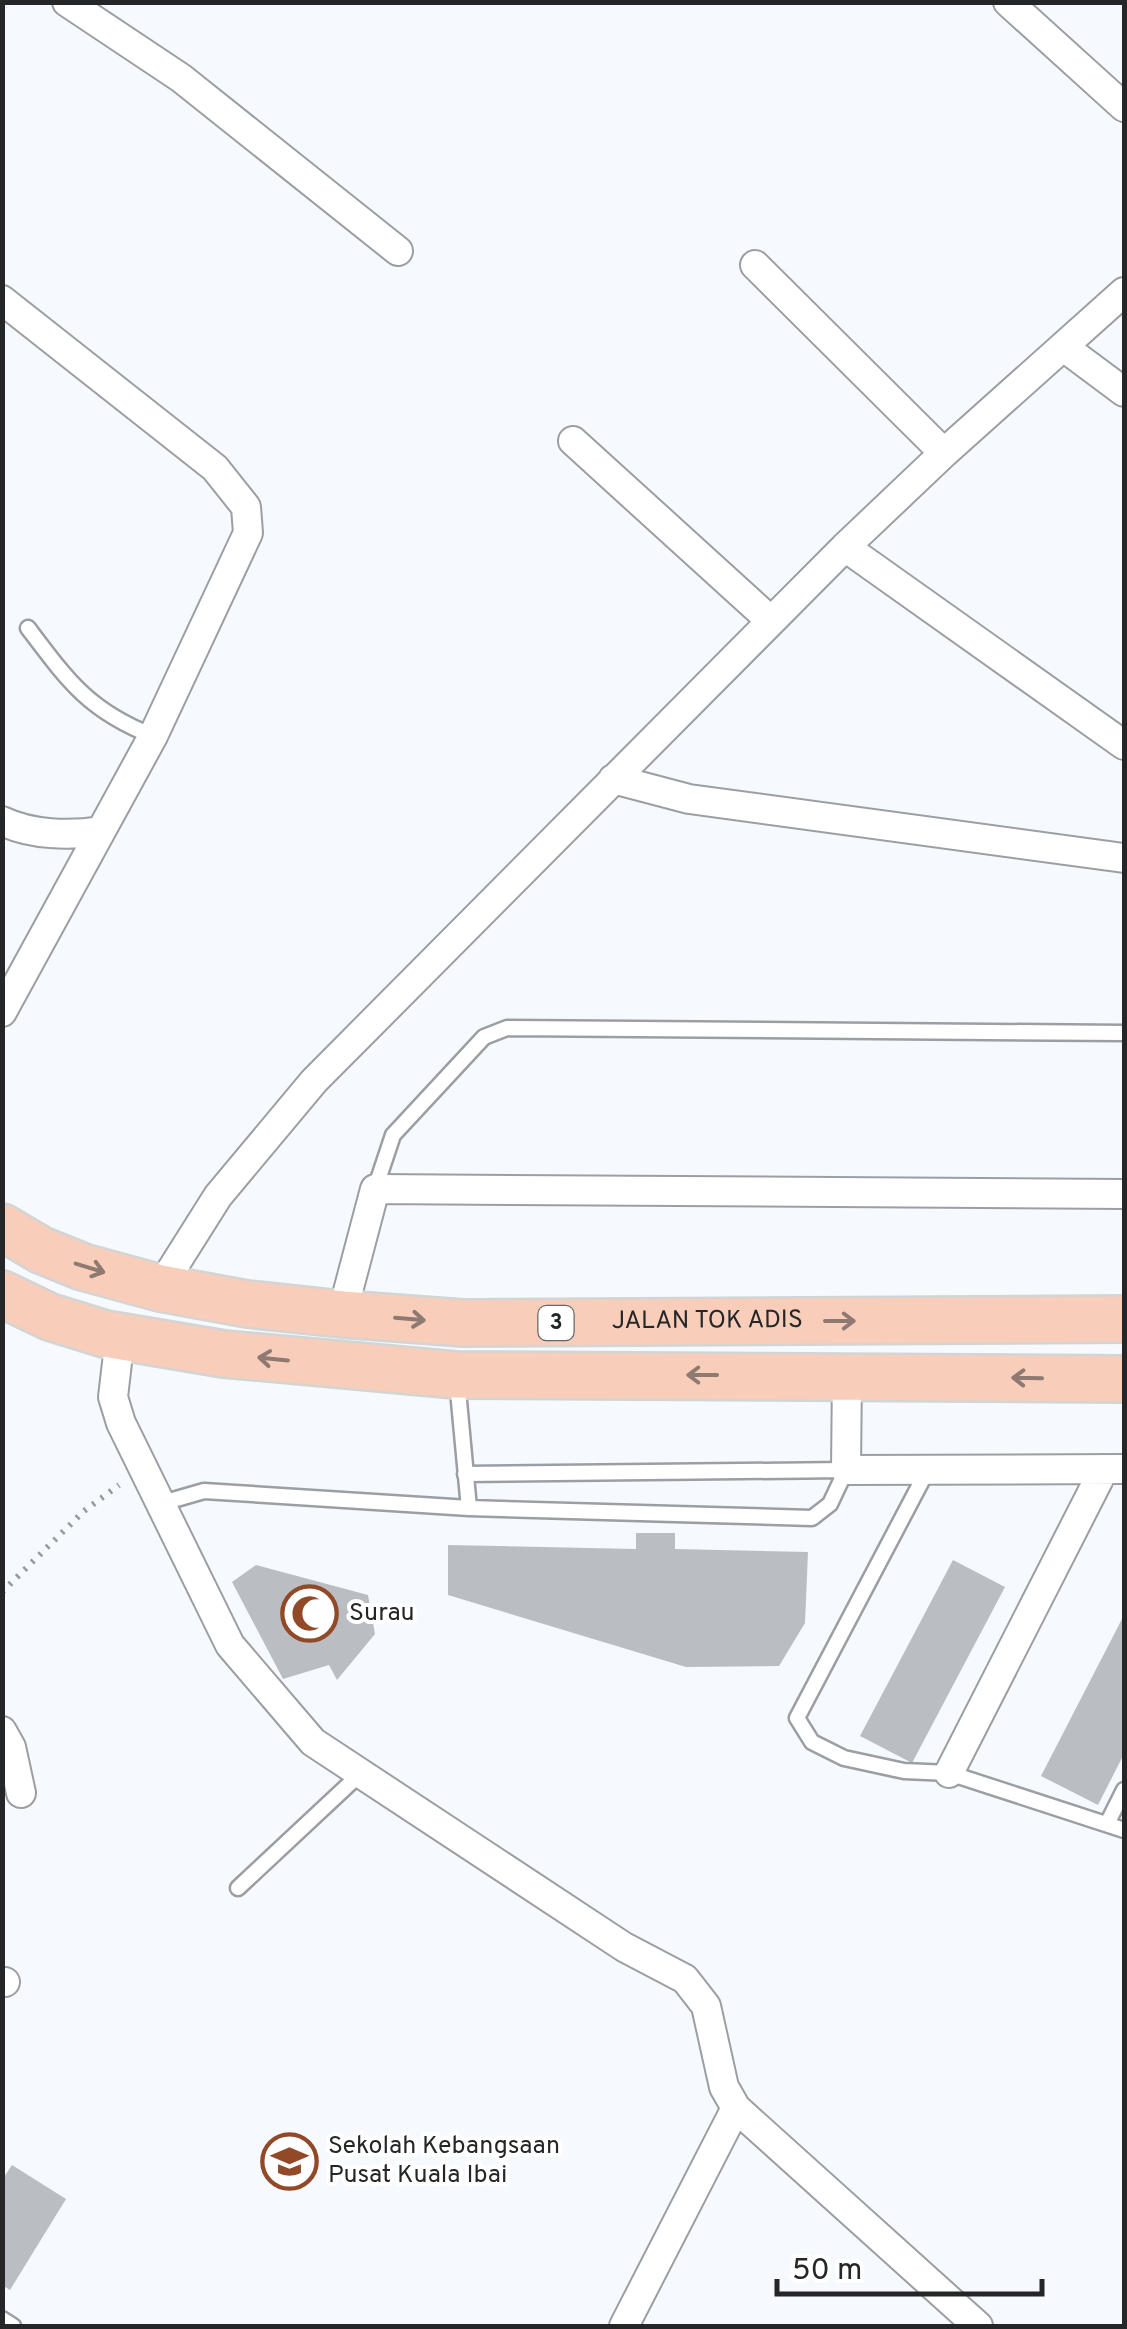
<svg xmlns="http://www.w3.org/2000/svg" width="1127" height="2329" viewBox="0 0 1127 2329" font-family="Overpass,sans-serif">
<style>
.building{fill:#babec2}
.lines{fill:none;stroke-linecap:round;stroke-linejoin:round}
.service-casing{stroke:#9b9fa3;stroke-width:19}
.minor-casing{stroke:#9b9fa3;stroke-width:32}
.primary-casing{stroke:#d3d4d4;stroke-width:50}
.path{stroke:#989b9e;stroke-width:6;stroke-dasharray:2.5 8;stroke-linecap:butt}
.service{stroke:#fff;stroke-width:14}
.minor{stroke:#fff;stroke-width:28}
.primary{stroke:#f8cebb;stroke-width:45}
.oneway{stroke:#8e7a71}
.labels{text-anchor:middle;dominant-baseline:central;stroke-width:8;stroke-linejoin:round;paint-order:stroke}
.shield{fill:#fff;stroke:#666768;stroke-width:2.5}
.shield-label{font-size:22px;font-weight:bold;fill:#242627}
.street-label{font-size:25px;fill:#242627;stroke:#fff}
.poi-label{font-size:25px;fill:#242627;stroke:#fff;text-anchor:start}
</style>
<rect width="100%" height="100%" fill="#f6fafe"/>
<path class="building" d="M636,1533H675V1549L808,1552L805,1623L779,1666L686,1667L448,1595V1545L636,1549Z
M953,1560L1005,1587L912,1763L860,1736Z
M256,1565L368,1595L375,1634L337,1680L329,1665L283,1679L232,1582Z
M1124,1615V1754L1098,1805L1041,1776Z
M12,2165L66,2199L10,2290L2,2285V2180Z"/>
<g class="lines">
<defs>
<path id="service" d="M28,628C68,681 89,711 153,736
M375,1189L393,1135L484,1037L507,1028L1124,1033
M457,1380L469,1508
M927,1471L797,1718L812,1742L844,1758L904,1771L949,1773L1124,1830
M159,1504L204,1491L469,1508L812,1518L830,1504L846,1470L465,1474
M1107,1824L1124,1790
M238,1888L360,1774
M2,2319L13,2326"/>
<path id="minor" d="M67,2L181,78L398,251
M1008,2L1124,107
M755,265L944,453
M2,300L215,468L246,507L248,533L153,736L2,1012
M1065,348L1124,392
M573,441L771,621
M845,547L1124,745
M613,779L689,799L1124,858
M2,821C31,835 70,836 101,831
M160,1288L218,1196L314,1081L845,547L944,453L1124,292
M342,1314L375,1189L1124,1194
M120,1337L113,1397L121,1423L230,1645L313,1742L624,1947L685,1979L706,2006L724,2087L736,2108L978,2326
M847,1375L846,1470L1124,1469
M2,1731L11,1747L21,1793
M949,1773L1104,1469
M2,1982H5
M624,2326L736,2108"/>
<g id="primary">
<path id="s1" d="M2,1227L41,1250L83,1267L160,1288L247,1304L342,1314L463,1323L1124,1319"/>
<path d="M2,1294L50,1317L105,1334L224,1354L456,1375L1124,1379"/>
</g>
</defs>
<use href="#service" class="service-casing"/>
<use href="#minor" class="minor-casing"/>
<use href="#primary" class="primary-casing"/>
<path class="path" d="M2,1592L84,1511L119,1485"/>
<use href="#service" class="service"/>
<use href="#minor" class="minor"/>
<use href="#primary" class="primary"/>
</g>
<defs><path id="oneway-shaft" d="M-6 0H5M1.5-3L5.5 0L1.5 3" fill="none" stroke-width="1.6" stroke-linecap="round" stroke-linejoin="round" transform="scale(2.5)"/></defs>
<g class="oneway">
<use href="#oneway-shaft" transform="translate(90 1268) rotate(17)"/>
<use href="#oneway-shaft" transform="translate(410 1319) rotate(5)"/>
<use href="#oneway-shaft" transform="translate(840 1321)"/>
<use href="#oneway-shaft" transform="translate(273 1359) rotate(-174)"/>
<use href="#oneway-shaft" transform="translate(702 1375) rotate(-180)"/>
<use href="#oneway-shaft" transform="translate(1027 1378) rotate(-179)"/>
</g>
<defs>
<symbol id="mosque-ring" viewBox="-11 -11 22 22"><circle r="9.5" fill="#fff" stroke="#914927" stroke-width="1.5"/><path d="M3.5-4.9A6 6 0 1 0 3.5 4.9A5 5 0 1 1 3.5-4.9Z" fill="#914927"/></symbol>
<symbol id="school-ring" viewBox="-11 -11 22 22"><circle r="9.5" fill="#fff" stroke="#914927" stroke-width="1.5"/><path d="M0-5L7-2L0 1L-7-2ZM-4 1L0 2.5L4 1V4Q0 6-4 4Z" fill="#914927"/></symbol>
</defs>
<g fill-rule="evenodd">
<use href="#mosque-ring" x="278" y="1582" width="63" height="63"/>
<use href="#school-ring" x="258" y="2130" width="63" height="63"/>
</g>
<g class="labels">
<rect class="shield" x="538.5" y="1306" width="35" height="34" rx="8"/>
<g class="shield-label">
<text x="556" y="1323">3</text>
</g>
<g class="street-label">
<text stroke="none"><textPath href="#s1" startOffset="720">JALAN TOK ADIS</textPath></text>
</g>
<g class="poi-label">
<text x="349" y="1614">Surau</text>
<text x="328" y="2147">Sekolah Kebangsaan<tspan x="328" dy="29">Pusat Kuala Ibai</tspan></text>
</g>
</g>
<rect width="1127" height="2329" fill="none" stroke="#242627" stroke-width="10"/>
<path d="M777 2279v15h265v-15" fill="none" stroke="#242627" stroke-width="5"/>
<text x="792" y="2279" font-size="30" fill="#242627" stroke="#ffffff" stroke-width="8" paint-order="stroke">50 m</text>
</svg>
